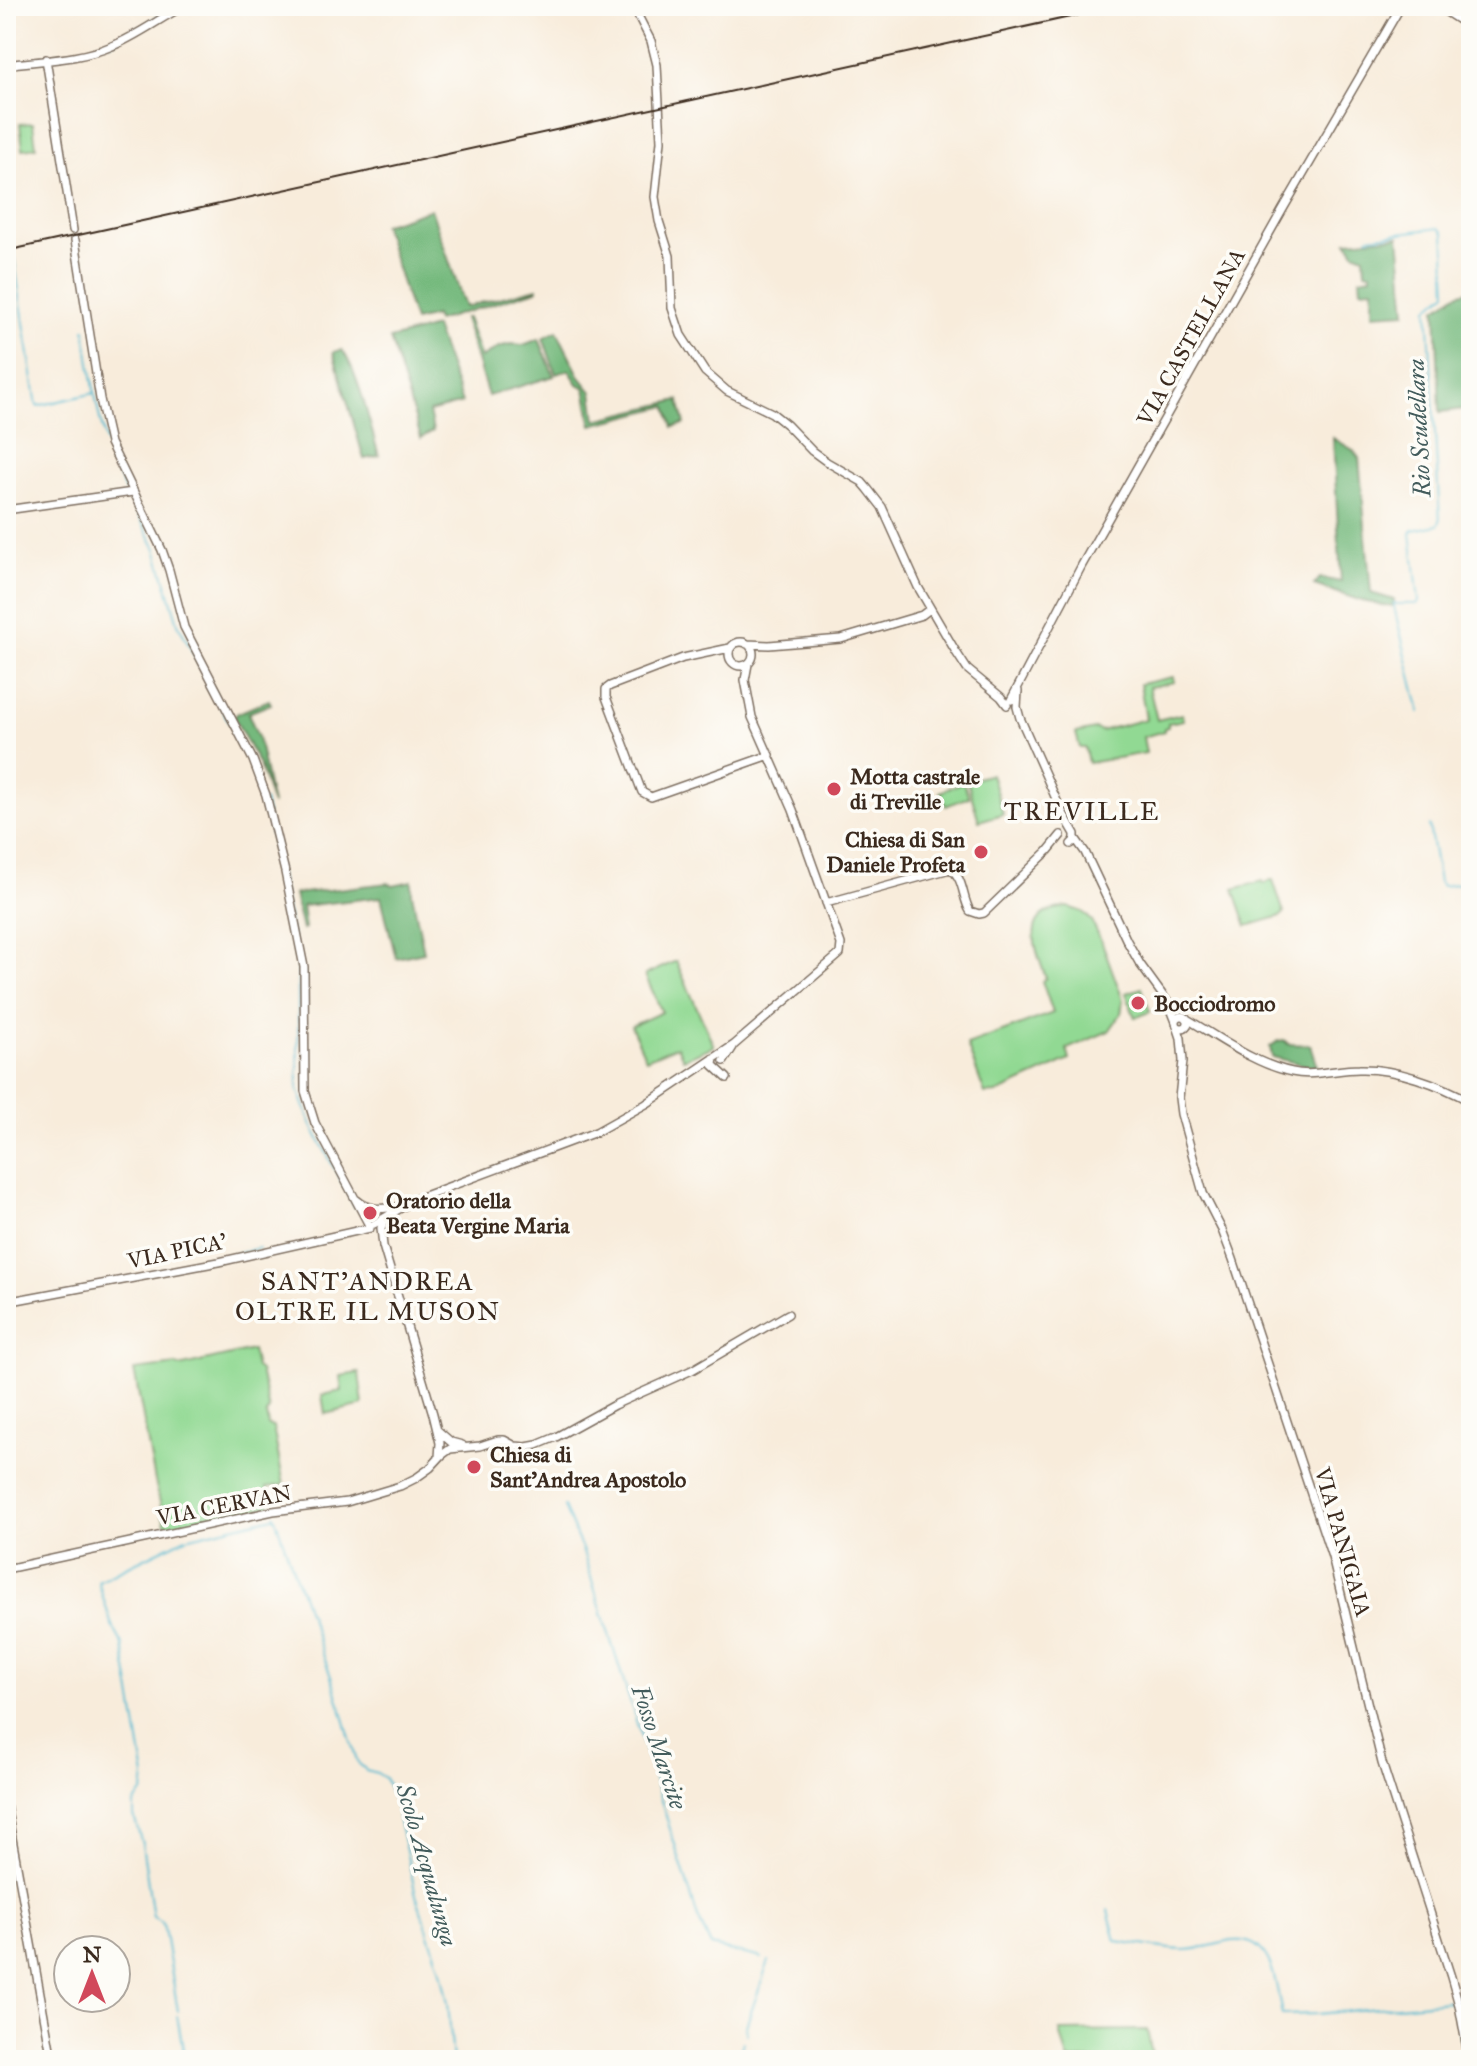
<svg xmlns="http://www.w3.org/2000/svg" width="1477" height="2066" viewBox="0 0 1477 2066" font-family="'IM FELL Great Primer',serif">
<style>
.green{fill:#91d993;stroke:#668258;stroke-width:2}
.forest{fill:#74b97d;stroke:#58724e;stroke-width:2}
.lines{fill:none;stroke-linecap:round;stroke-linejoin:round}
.stream{stroke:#52b9d0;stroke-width:2}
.secondary-casing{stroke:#7d6e60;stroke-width:10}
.highway-casing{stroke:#7d6e60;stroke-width:13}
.secondary{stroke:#fff;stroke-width:7}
.highway{stroke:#fff;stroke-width:10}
.rail{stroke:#3b2a1e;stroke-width:2}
.poi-dot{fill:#d1495b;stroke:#fdfcf7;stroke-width:3}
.labels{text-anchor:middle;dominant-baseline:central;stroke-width:7;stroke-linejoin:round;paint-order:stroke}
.street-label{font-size:22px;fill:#3b2a1e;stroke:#fdfcf7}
.poi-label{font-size:22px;font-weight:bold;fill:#3b2a1e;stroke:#fdfcf7;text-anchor:start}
.water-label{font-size:24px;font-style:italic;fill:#435c5c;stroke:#fdfcf7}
.quarter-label{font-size:26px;letter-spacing:2px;fill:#3b2a1e;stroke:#fdfcf7}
</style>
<rect width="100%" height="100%" fill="#fdfcf7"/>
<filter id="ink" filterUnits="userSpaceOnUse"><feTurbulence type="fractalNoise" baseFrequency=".0125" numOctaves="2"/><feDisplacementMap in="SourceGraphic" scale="16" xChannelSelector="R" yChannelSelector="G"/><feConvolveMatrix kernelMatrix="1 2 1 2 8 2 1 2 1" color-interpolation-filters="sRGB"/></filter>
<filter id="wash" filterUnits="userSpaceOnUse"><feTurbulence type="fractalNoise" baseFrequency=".006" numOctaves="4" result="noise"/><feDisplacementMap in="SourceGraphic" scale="32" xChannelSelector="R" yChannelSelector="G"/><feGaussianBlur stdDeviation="1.8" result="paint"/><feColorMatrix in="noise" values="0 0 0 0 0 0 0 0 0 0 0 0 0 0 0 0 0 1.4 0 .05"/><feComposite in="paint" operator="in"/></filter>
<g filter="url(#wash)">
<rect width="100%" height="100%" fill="#f8ecdb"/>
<path class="green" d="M33,123L36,147L23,149L20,124Z
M1173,677L1174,682L1149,687L1157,720L1182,714L1183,720L1168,723V727L1164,728V731L1143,737L1146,753L1088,763L1085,748H1080L1076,733L1095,729L1101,731L1146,719L1140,684Z
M991,774L1003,814L979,821L967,781Z
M963,782L969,797L946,806L940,792Z
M1271,880H1273L1284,913L1281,916L1247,926L1234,889L1263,881L1264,884Z
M1068,907L1083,912L1092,921L1104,948L1123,1000L1121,1014L1109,1031L1067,1049L1070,1060L997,1093L985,1094L967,1045L1053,1013L1042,981L1046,978C1035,948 1019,911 1068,907Z
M676,961L714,1046L683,1059L677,1046L646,1059L631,1026L662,1012L645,975Z
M1142,988L1150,1012L1135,1018L1126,993Z
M252,1350L256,1368L260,1371L269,1410L266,1413L268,1426L273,1427L284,1485L267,1487L270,1506L166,1528L155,1481L134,1370L177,1365L179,1367Z
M359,1373L363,1405L325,1414L322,1395L342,1391L340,1376Z
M1147,2030L1153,2060H1068L1060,2031Z"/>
<path class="forest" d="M431,209L465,307L537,288V290L437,321L435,316L414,321L383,225Z
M1399,236L1406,312L1373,314V288L1361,289L1360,278L1371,276V272L1365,271L1364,256L1354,252L1347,241Z
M1471,291V408L1440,412L1436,308C1452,299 1451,293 1471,291Z
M464,318H467L481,358L499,347L510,344L523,345L539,339L554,376L488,396Z
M435,327L462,403L429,412L433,431L421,438L390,339Z
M557,331L580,377L592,392L596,420L679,400L685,424L673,427L667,406L592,425L585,388L578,384L569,370L556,374L543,338Z
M342,350C358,370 371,429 379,456L364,459L333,352Z
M1333,438L1353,450L1359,458L1371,593L1394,600L1393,607L1362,601L1314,585L1320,578L1341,582Z
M269,700L271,704L248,713L258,737L272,805L260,767L234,717L238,713Z
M412,881V894L424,952L396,958L381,897L302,906L305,929L302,930L294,894L388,883L393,885Z
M1284,1040L1288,1044L1310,1045L1317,1066H1309L1272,1057L1270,1047L1278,1041Z"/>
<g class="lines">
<path class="stream" d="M152,20L176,6
M110,43L138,27
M6,215L11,244
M1368,237L1439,228L1444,233L1447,292L1428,308L1440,521L1438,525L1413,530L1411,533L1419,601L1417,604H1394V607L1420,712
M13,252L37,406L95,393
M85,329C93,384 99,439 125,490
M129,497L156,549L178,624L229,722
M264,801L298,965V1089L312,1126L355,1207
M1429,826L1439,882L1442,886L1471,882
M217,1259L259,1248
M564,1507L583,1552L698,1918L711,1946L762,1958
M274,1515L336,1691L357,1762L366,1770L377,1773L385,1778L395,1802L416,1895L440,1967L448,2003L453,2060
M1108,1910L1116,1941C1138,1944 1162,1949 1184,1950C1200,1950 1217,1943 1233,1941C1274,1936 1276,1986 1282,2015L1317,2014L1448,2001L1456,2010L1465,2060
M178,2011L164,1928L162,1922L153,1917L142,1844L134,1816V1804L143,1791L145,1777L123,1645L111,1623L98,1581L186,1538L274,1517
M177,2016L185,2060
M747,2034L746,2026L769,1961
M738,2060L743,2042"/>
</g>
</g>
<g filter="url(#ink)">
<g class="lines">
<defs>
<path id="secondary" d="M633,6L651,41L657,65L661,141L655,197L659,221L670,256L672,308L681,335L705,372L727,391L772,413L787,425L812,451L827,462L862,482L868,489L882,507L918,587L956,652L967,669L1001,697L1007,705
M46,59L73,230
M6,65C40,60 80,60 112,46C137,36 160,18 184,6
M75,240L100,399L110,443L162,550L169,570L184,627L253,760L266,795L285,872L304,967L305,1091L315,1123L370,1227
M6,510L133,492
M729 654a12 12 0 1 1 24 0a12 12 0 1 1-24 0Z
M747,644L769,645L841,639L922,615L930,609
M730,648L683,658L610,686L606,689V697L642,792L651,797L770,755
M1018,691L1017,707L1020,718L1061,810L1075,834V840L1071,844
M1011,700L1082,565L1283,209L1401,6
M1075,838L1085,852L1127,941L1140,964L1169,1004L1176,1022
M826,903L950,869C964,877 962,898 970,911L979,914L984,913L1048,851L1061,835
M1176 1022a6 6 0 1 1 12 0a6 6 0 1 1-12 0Z
M1187,1019C1220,1038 1254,1064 1292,1072C1314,1077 1337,1069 1359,1069C1395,1068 1440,1084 1471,1102
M1177,1026L1181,1038L1183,1061L1179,1098L1181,1114L1203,1193L1222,1230L1233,1259L1332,1557L1382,1763L1451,1977L1459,2005L1469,2060
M714,1058L713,1065L727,1078
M724,1061L733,1047
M357,1200C369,1211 383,1209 398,1207
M387,1217L381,1228L383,1246L433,1414L440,1443L439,1457
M374,1224L416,1199L596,1132L646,1104L734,1045L840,954L841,944L793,810L752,717L745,680L748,664
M6,1302L219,1262L370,1228
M437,1430L451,1442L462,1445
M6,1569L273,1511L347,1502L400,1486L416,1478L430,1468L442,1455L450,1449L480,1446L498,1440H504L515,1446L526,1447L537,1445L556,1437L614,1405L692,1370L788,1314
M6,1805L52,2060"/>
<path id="highway" d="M1440,6L1471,26
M1454,6L1471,17"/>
</defs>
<use href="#secondary" class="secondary-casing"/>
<use href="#highway" class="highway-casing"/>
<use href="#secondary" class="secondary"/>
<use href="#highway" class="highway"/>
<path class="rail" d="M6,251L1120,6"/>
</g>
</g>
<g class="poi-dot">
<circle cx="834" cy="789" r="8"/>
<circle cx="981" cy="852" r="8"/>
<circle cx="1138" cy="1003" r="8"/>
<circle cx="370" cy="1213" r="8"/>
<circle cx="474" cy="1467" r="8"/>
</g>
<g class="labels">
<g class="street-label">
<text transform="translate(1191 337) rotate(-61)">VIA CASTELLANA</text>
<text transform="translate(177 1251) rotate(-12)">VIA PICA'</text>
<text transform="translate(224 1505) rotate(-11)">VIA CERVAN</text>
<text transform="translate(1343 1542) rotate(74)">VIA PANIGAIA</text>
</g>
<g class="poi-label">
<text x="850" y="776">Motta castrale<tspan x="850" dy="25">di Treville</tspan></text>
<text x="965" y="839" text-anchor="end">Chiesa di San<tspan x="965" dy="25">Daniele Profeta</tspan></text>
<text x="1154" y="1003">Bocciodromo</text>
<text x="386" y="1200">Oratorio della<tspan x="386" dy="25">Beata Vergine Maria</tspan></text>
<text x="490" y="1454">Chiesa di<tspan x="490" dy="25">Sant'Andrea Apostolo</tspan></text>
</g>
<g class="water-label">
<text transform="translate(1419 428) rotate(-93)">Rio Scudellara</text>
<text transform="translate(659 1747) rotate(72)">Fosso Marcite</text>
<text transform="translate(427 1865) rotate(74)">Scolo Acqualunga</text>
</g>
<g class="quarter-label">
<text x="1082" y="811">TREVILLE</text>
<text x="368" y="1281">SANT'ANDREA<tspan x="368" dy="30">OLTRE IL MUSON</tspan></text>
</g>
</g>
<rect width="1477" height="2066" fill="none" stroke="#fdfcf7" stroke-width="32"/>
<g transform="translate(92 1974)"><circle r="38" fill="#fdfcf7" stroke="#afa8a0" stroke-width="2"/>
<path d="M0-6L14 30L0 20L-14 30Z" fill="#d1495b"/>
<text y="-12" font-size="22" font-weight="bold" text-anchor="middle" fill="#3b2a1e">N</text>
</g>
</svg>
